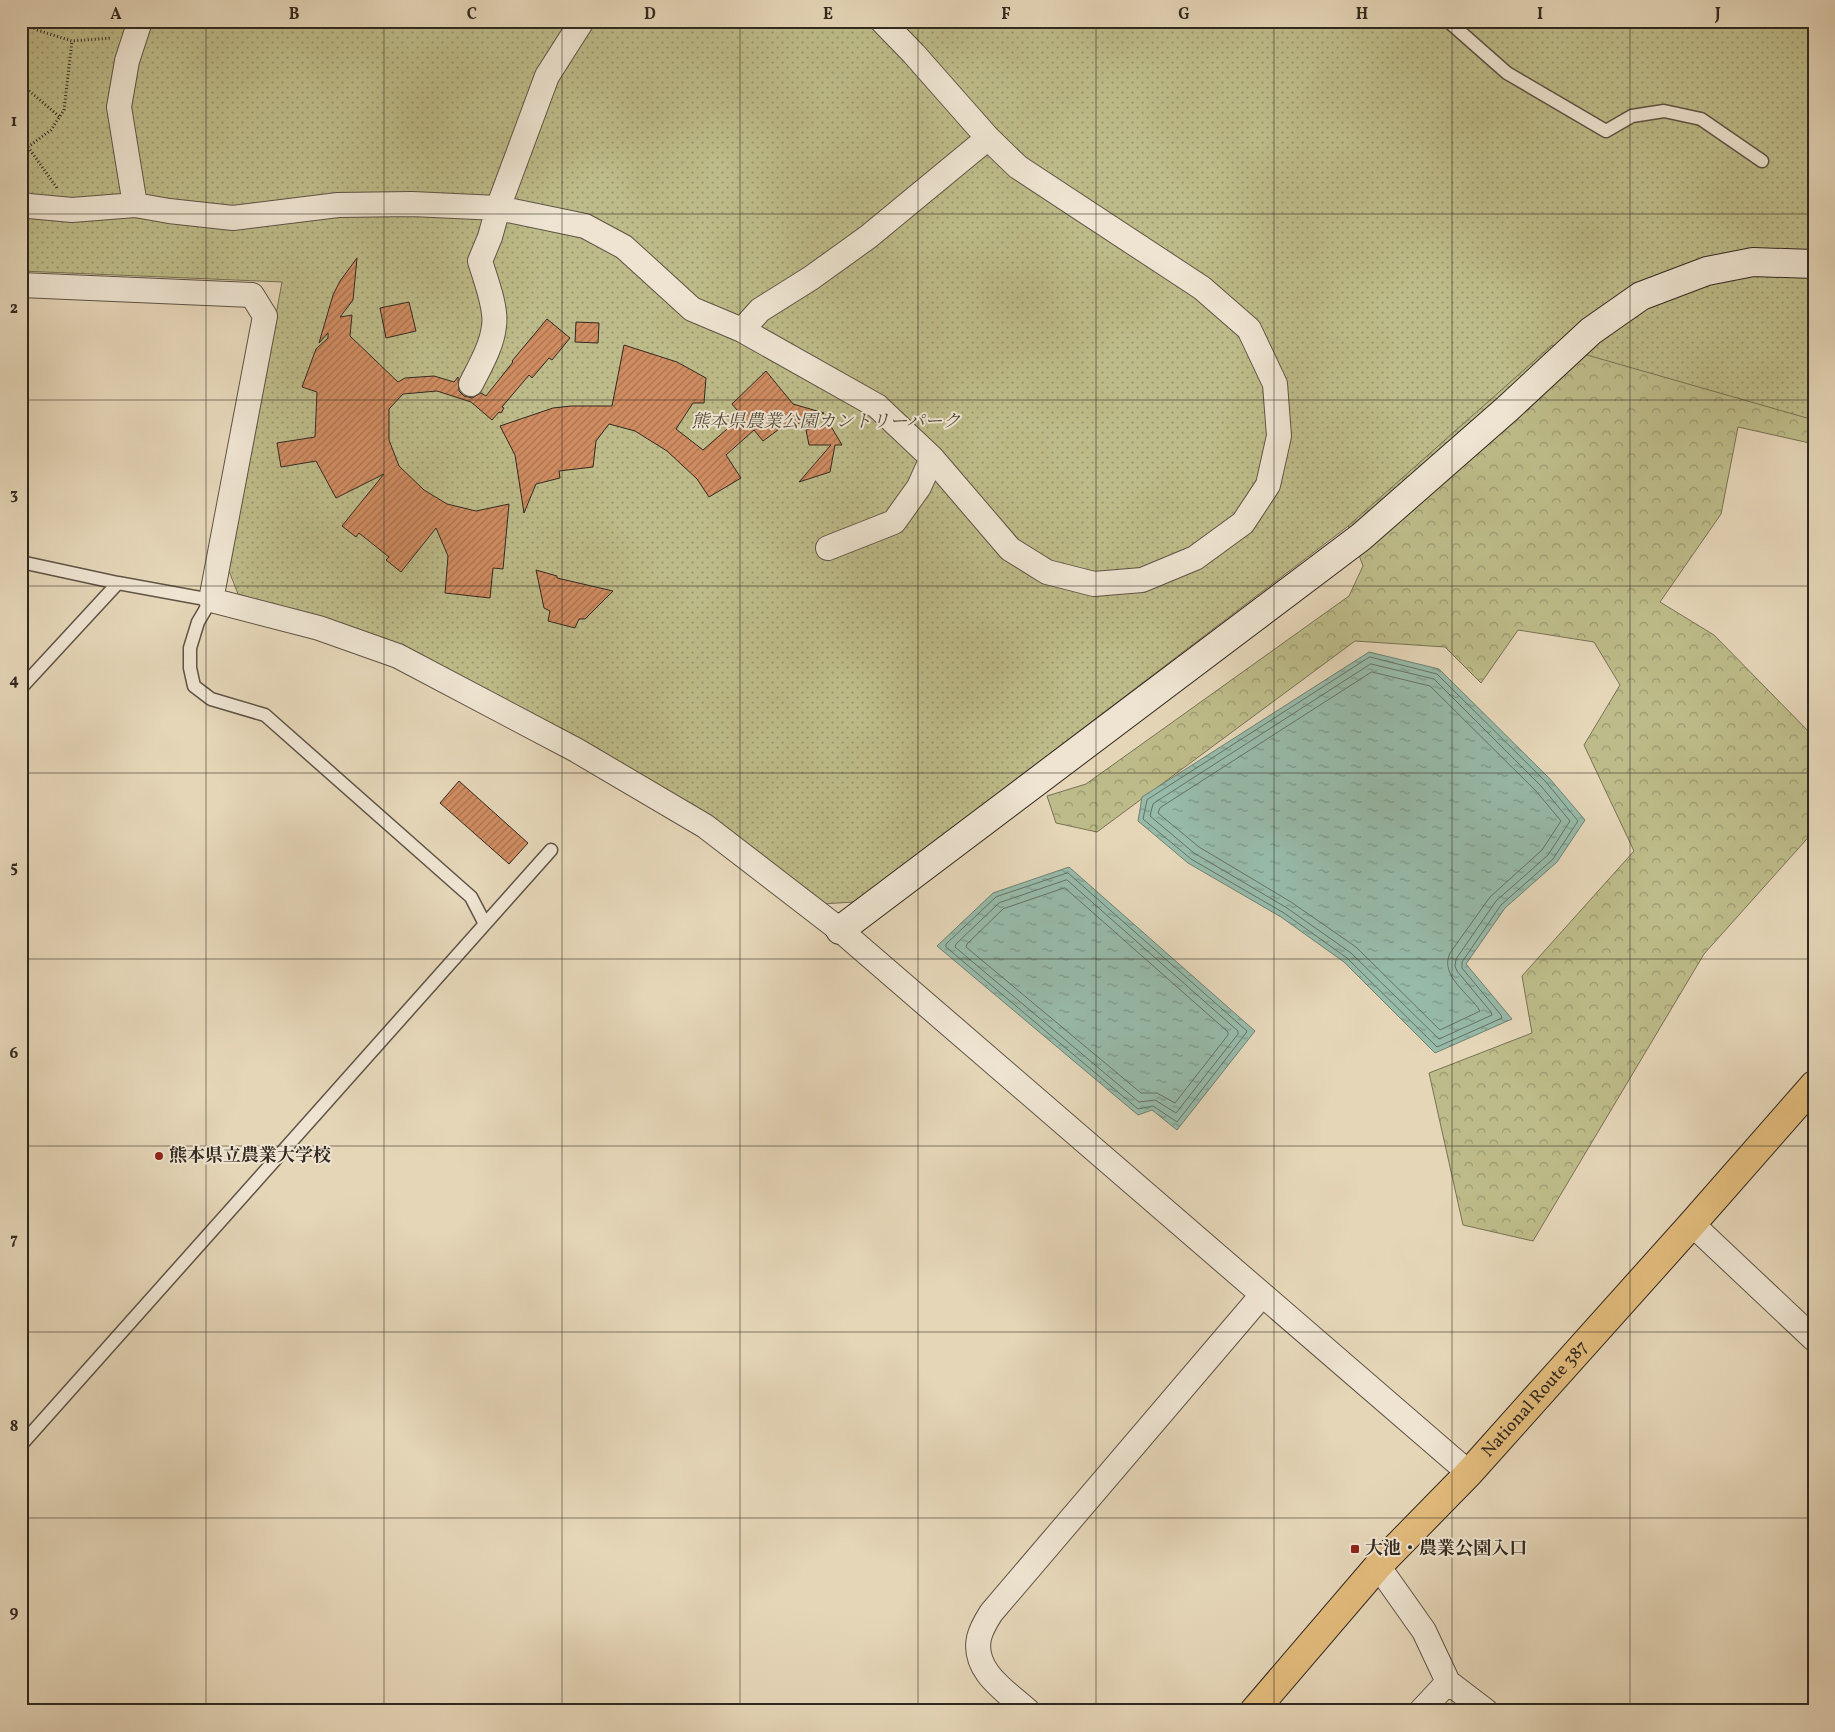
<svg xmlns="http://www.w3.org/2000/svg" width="1835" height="1732" viewBox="0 0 1835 1732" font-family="Vollkorn,'Noto Serif JP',serif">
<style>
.forest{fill:url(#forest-crowns);stroke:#787254}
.park{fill:url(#park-dots);stroke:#787254}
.water{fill:url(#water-ripples);stroke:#6f8072}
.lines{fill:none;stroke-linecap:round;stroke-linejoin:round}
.shore{stroke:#647264;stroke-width:1}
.building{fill:url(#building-hatch);stroke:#32291f}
.lane-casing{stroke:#5f5445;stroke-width:15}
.street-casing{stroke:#5f5445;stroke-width:26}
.secondary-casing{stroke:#32291f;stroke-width:30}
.highway-casing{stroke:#32291f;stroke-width:30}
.path{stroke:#32291f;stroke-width:3;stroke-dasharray:1 2.5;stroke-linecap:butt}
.lane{stroke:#eee4d1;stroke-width:12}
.street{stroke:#eee4d1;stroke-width:24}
.secondary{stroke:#eee4d1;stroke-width:28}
.highway{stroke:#e2bb7c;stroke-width:28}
.grid{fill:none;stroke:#32291f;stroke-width:1;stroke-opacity:0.55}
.poi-dot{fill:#8f2418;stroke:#eee4d1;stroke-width:2}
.labels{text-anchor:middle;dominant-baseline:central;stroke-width:4;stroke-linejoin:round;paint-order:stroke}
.park-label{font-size:18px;font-style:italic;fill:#554e3a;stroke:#eee4d1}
.poi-label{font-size:18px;font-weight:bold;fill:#32291f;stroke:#eee4d1;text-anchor:start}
.street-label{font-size:18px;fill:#32291f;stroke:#eee4d1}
.neatline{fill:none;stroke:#32291f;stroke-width:2}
.grid-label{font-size:16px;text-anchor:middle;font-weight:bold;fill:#32291f}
</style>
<defs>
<pattern id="forest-crowns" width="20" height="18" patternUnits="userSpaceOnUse" patternTransform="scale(1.25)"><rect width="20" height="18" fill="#bdbb89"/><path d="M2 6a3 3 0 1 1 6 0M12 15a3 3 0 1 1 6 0" fill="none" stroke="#9a986f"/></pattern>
<pattern id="park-dots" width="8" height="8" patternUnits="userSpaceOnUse" patternTransform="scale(1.25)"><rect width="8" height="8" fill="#bdbb89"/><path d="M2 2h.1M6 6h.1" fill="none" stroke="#9a986f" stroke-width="1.8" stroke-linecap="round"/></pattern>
<pattern id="water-ripples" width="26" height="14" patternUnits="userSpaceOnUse" patternTransform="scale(1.25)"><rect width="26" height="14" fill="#97baa9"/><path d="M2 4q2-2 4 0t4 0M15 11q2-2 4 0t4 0" fill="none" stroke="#7c9789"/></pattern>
<pattern id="building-hatch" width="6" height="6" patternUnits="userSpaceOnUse" patternTransform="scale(1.25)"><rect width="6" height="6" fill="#d08c61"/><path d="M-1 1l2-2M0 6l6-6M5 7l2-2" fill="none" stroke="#a9724f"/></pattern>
</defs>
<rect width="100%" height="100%" fill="#e5d6b8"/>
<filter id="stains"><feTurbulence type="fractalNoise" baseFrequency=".004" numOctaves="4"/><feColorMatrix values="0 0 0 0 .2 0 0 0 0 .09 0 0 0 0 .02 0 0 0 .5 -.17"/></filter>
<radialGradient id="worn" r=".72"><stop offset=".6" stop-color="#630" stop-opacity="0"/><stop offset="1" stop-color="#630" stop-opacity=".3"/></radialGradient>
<path class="forest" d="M1814,293V444L1738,427L1721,514L1660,602L1714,635L1814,737V831L1704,954L1533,1241L1463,1225L1429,1073L1532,1033L1522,976L1634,851L1584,745L1620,685L1594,642L1518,630L1481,683L1445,647L1355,641L1097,832L1056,823L1047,796L1086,784L1349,596L1363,566L1343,511L1453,341Z"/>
<path class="park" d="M21,21H1814V420L1552,345L1347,527L855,902L821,904L710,816L404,645L238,594L229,571L282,282L21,271Z"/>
<path class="water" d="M1369,652L1439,669L1550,779L1585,820L1557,862L1505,908L1466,964L1512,1019L1435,1053L1344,962L1281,917L1188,863L1138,821L1142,797Z
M1069,867L1255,1031L1177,1130L1152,1110L1138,1115L937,946L993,893Z"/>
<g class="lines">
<path class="shore" d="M1370,657L1437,674L1546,782L1578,821L1553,859L1501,905L1462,962V968L1501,1015L1502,1018L1437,1047L1347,958L1284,913L1191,859L1143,819L1147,800Z
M1371,664L1434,679L1541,786L1570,821L1548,855L1496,901L1456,959L1455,966L1457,971L1491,1012L1492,1015L1439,1039L1351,953L1287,908L1194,853L1150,816L1153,804Z
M1372,672L1430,686L1536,791L1561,821L1542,850L1490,897L1450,953C1439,976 1470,994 1480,1011L1440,1030L1356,947L1291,902L1199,847L1158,813L1160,808Z
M1068,873L1247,1031L1246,1033L1177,1122L1153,1106L1138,1109L946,947V944L996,897Z
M1067,880L1238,1031V1034L1176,1113L1155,1100L1139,1102L955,947L956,944L999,903Z
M1065,888L1228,1032V1035L1175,1103L1157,1093H1141L966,947L967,944L1003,909Z"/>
</g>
<path class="building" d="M357,258L353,300L340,317L352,315L350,336L398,382L405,378L434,376L454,382L458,377L459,391L464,396L472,398L481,393L486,396L513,362L512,361L547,319L570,338L552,360L549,358L532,378L529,375L502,407L504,408L501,413L499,412L492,420L471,402L437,391L403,394L389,409V440L399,466L424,490L447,504L476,511L509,504L503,569L493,568L490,598L445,593L448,556L436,528L401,572L386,560L389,557L359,533L356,537L342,526L384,474L336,498L316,461L281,467L277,443L315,437L317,392L302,387L316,349L328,338V333L319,343L333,295L340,281Z
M409,302L416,331L386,338L380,308Z
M576,322L599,323L598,343L575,342Z
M624,345L677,362L706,378L704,403H693L676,429L703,450L742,416L732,404L766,371L793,404L824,413L789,427L786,424L763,441L754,430L726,455L741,478L709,497L697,479L667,451L635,431L609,424L596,441L593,467L559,471L560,478L536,484L524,513L515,455L500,426L553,408L571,406H612Z
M829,423L842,445H835L830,472L799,482L831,445H809L806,430Z
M536,570L557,576V578L613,591L585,619H579L575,628L548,621L550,611L544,608Z
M459,781L528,843L509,864L440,803Z"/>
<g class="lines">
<defs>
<path id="lane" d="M1448,21L1507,73L1606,131L1632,116L1664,111L1701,119L1762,161
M21,562L118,583L211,600L198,622L190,648V668L194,686L211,699L265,715L471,897L485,924
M21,688L118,583
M21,1445L551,850"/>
<path id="street" d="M21,204L29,206L72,210L135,205L169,211L233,218L338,205L412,204L498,208L585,226L624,247L692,309L742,330L877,406L932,458L1010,549L1047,572L1094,584L1142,580L1195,558L1243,523L1268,485L1279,436L1275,384L1249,329L1202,288L1018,167L988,138L914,54L882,21
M135,205L119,107L127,61L140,21
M21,285L252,295L265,316L211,600L319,628L398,656L576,750L705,826L840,930L1469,1473
M742,330L760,310L811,278L868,237L988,138
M471,384C480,366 492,346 494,326C497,308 485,278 480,261L490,237L498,208L547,76L582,21
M828,548L894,522L919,487L932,458
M1692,1224L1814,1339
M1378,1566L1424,1631L1448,1682L1486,1711
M1028,1711C1007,1692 972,1671 979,1638C981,1629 986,1621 991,1613L1262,1295
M1421,1711L1448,1682"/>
<path id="secondary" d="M840,930L1361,537L1507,409L1591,331L1641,296L1707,271L1753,262L1814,264"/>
<g id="highway">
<path id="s1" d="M1254,1711L1378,1566L1469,1473L1692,1224L1814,1085"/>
</g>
</defs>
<use href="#lane" class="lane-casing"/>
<use href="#street" class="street-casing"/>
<use href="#secondary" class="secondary-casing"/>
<use href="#highway" class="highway-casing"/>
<path class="path" d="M22,21L37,30L72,41L112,38
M21,84L60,117
M28,147L57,188
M21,148L28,147L51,130L64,110L72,41"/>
<use href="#lane" class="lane"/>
<use href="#street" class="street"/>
<use href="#secondary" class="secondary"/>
<use href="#highway" class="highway"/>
</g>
<path class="grid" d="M206,21V1711M384,21V1711M562,21V1711M740,21V1711M918,21V1711M1096,21V1711M1274,21V1711M1452,21V1711M1630,21V1711M21,214H1814M21,400H1814M21,586H1814M21,773H1814M21,959H1814M21,1146H1814M21,1332H1814M21,1518H1814"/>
<g class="poi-dot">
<circle cx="159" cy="1156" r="5"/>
<rect x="1350" y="1544" width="10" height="10" rx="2.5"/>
</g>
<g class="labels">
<g class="park-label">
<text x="826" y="422">熊本県農業公園カントリーパーク</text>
</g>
<g class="poi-label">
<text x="169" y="1156">熊本県立農業大学校</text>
<text x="1365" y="1549">大池・農業公園入口</text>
</g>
<g class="street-label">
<text stroke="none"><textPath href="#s1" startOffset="420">National Route 387</textPath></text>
</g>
</g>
<rect width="1835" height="1732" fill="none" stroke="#e5d6b8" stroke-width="55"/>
<rect x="28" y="28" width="1780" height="1676" class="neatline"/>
<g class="grid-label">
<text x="116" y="19">A</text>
<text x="294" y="19">B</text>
<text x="472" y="19">C</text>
<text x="650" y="19">D</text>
<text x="828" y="19">E</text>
<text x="1006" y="19">F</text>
<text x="1184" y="19">G</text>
<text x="1362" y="19">H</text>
<text x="1540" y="19">I</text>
<text x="1718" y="19">J</text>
<text x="14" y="126">1</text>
<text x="14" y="313">2</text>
<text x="14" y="499">3</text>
<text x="14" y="685">4</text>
<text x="14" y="872">5</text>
<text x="14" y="1058">6</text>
<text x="14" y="1244">7</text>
<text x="14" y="1431">8</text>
<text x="14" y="1617">9</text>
</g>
<rect width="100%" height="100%" filter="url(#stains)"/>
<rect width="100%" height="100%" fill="url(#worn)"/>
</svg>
